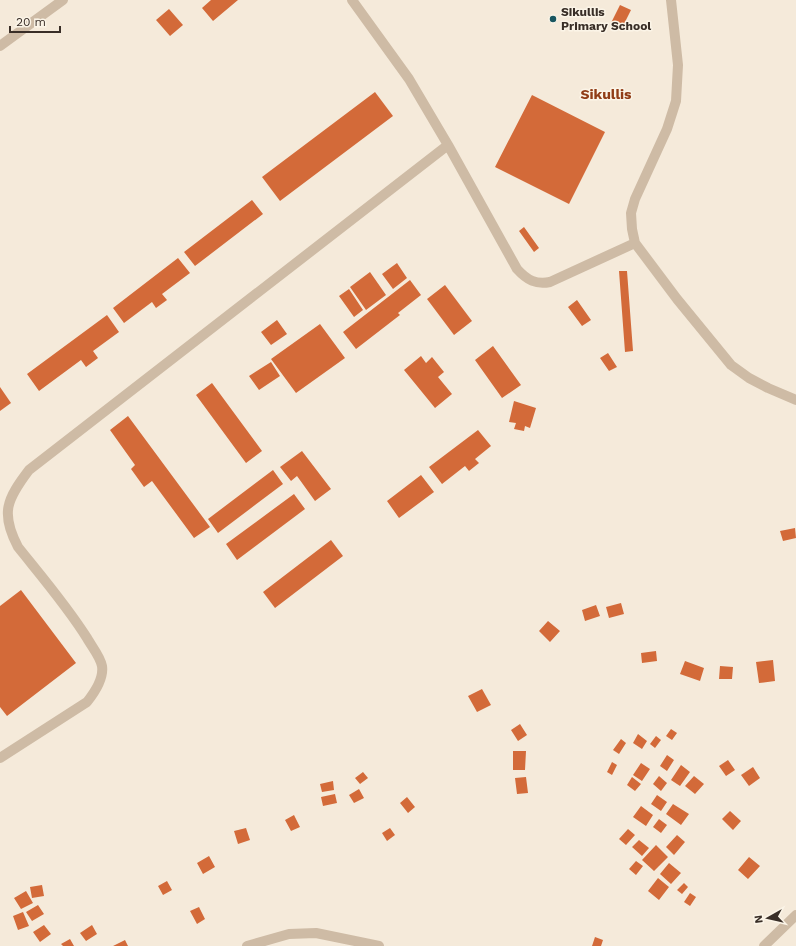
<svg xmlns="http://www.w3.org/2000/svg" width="796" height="946" viewBox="0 0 796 946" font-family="'Work Sans',sans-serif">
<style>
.building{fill:#d36a39}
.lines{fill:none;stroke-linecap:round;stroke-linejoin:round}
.minor{stroke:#cebba5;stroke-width:10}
.poi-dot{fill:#18555f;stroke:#fbf4e7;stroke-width:1.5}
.labels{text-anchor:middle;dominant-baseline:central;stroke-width:3;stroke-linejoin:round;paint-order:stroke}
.poi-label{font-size:12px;font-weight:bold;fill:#392e27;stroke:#fbf4e7;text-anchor:start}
.quarter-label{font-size:14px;font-weight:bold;fill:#913d17;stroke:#fbf4e7}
</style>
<rect width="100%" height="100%" fill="#f5eada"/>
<path class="building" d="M211,0H238L213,21L202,8Z
M620,5L631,10L622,28L611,23Z
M169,9L183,25L170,36L156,20Z
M375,92L393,116L280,201L262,177Z
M532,95L605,132L569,204L495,167Z
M252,200L263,214L195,266L184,252Z
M524,227L539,248L534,252L519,231Z
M178,258L190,273L162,294L167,300L156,308L152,302L124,323L113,308Z
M397,263L407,278L393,289L382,274Z
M619,271H627L633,351L625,352Z
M370,272L386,295L366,310L350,287Z
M410,280L421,295L398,313L400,315L356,349L343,332Z
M445,285L472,321L454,335L427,299Z
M349,289L363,310L354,317L339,296Z
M577,300L591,320L582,326L568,307Z
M107,315L119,332L93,351L98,358L86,367L81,360L39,391L27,374Z
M277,320L287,334L271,345L261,332Z
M320,324L345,358L296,393L271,359Z
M493,346L521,385L502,398L475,360Z
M608,353L617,367L609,371L600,358Z
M421,356L426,363L432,357L444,372L438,377L452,394L435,408L404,370Z
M271,362L280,376L259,390L249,376Z
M212,383L262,451L246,463L196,395Z
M0,387L11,403L0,411Z
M514,401L536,408L530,428L525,426L524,431L514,429L516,423L509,422Z
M128,416L210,527L194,538L152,481L144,487L131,469L135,465L110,430Z
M478,430L491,446L475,459L479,463L469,471L465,466L442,484L429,467Z
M302,451L331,489L315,501L297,476L291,481L280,467Z
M273,470L283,484L218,533L208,519Z
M421,475L434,492L399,518L387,501Z
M294,494L305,509L237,560L226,544Z
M795,528L796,538L783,541L780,531Z
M331,540L343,556L275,608L263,592Z
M21,590L76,663L7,716L0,707V606Z
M621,603L624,614L609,618L606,607Z
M596,605L600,616L585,621L582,610Z
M548,621L560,631L550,642L539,631Z
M656,651L657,661L642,663L641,653Z
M773,660L775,681L759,683L756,662Z
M685,661L704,668L700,681L680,674Z
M720,666L733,667L732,679H719Z
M482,689L491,705L477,712L468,696Z
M520,724L527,735L518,741L511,730Z
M671,729L677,733L672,740L666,736Z
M638,734L647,741L642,749L633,743Z
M656,736L661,740L655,748L650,744Z
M621,739L626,743L619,754L613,750Z
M513,751H526L525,770H513Z
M667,755L674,760L667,771L660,766Z
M728,760L735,770L726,776L719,766Z
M612,762L617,765L612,775L607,772Z
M641,763L650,769L642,781L633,775Z
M681,765L690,772L680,786L671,780Z
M753,767L760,778L749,786L741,775Z
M363,772L368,778L360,784L355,778Z
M659,776L667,783L661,791L653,784Z
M694,776L704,784L695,794L685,786Z
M526,777L528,793L517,794L515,778Z
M632,777L641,784L635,791L627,785Z
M333,781L334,790L322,792L320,784Z
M359,789L364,798L354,803L349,795Z
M335,794L337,803L323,806L321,797Z
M657,795L667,802L661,811L651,804Z
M407,797L415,807L408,813L400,803Z
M673,804L689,814L681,825L666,814Z
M641,806L653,815L646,826L633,817Z
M730,811L741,821L733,830L722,819Z
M294,815L300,827L291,831L285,820Z
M659,819L667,825L661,833L653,827Z
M246,828L250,840L238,844L234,831Z
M390,828L395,835L387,841L382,833Z
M628,829L635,835L626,845L619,839Z
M677,835L685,842L674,855L666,847Z
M639,840L649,848L642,856L632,847Z
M656,845L668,857L654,871L642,860Z
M209,856L215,867L203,874L197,863Z
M749,857L760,866L748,879L738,870Z
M636,861L643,866L636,875L629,869Z
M669,863L681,873L671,884L660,874Z
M658,878L669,887L659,900L648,891Z
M167,881L172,890L163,895L158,886Z
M684,883L688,887L682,894L677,890Z
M42,885L44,896L32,898L30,887Z
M26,891L33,903L21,909L14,898Z
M690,893L696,897L690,906L684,902Z
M38,905L44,914L32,921L26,912Z
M199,907L205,919L197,924L190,911Z
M23,912L29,926L18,930L13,916Z
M44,925L51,934L40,942L33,932Z
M92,925L97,934L86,941L80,933Z
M595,937L603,940L601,946H592Z
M70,939L74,946H63L61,944Z
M125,940L128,946H113Z"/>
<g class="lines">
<path class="minor" d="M352,0L409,79L448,145L517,269C527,280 536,285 550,282L635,243
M671,0L678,65L676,101L667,129L635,199L631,213L632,229L635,243L677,299L731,365L749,378L768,388L796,400
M0,46L63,0
M0,758L87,702C95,692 104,679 102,666C100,656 92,647 87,638C67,606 42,577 18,547C0,513 7,499 29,470L448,145
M247,946L289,934L316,933L379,946
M764,946L796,915"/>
</g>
<circle class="poi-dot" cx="553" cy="19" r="4"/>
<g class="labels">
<g class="poi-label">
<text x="561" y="12">Sikullis<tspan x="561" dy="14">Primary School</tspan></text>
</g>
<g class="quarter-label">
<text x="606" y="94">Sikullis</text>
</g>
</g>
<g transform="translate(768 918) rotate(262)" stroke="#fbf4e7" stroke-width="3" paint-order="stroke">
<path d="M0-3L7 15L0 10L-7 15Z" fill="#392e27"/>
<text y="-6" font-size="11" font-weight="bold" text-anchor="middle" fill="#392e27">N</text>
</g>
<path d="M10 26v6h50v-6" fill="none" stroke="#392e27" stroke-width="2"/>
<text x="16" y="26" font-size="12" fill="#392e27" stroke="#fbf4e7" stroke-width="3" paint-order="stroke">20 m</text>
</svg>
